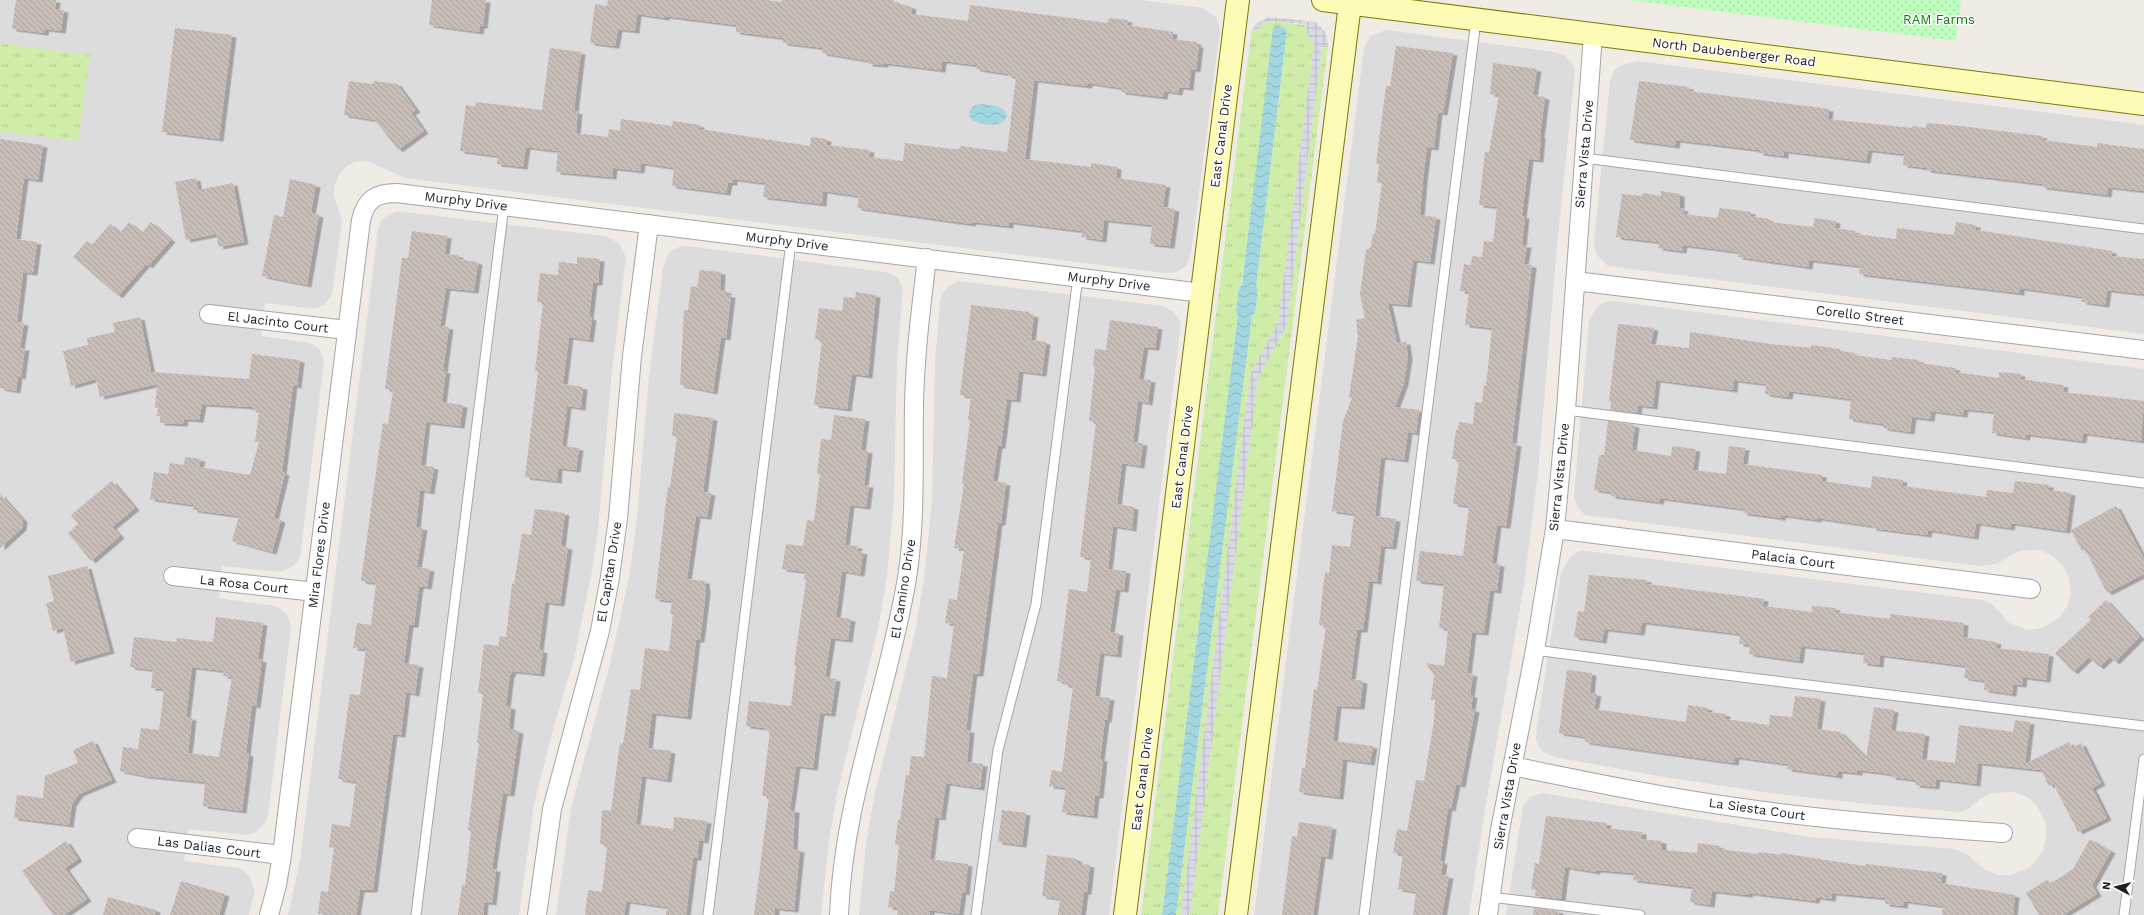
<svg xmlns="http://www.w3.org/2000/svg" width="2144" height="915" viewBox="0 0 2144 915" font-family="'Work Sans',sans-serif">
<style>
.residential{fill:#dddcdc}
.grass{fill:url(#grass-tufts)}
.park{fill:url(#park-dots)}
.plaza{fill:url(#plaza-grid)}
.water{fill:url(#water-waves)}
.building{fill:url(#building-back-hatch);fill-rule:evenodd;filter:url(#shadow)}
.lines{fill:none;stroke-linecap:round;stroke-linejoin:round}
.lane-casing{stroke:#a6a6a6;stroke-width:11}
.street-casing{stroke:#a6a6a6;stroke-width:20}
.secondary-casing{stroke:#787c00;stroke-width:24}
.lane{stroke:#fff;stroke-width:9}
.street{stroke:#fff;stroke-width:18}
.secondary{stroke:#fdfbb6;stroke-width:22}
.labels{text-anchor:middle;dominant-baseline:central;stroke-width:3;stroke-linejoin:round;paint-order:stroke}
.park-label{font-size:13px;fill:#058505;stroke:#fff}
.street-label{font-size:13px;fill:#1f1f1f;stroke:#fff}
</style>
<defs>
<pattern id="grass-tufts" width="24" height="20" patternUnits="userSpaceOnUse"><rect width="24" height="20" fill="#cfeda8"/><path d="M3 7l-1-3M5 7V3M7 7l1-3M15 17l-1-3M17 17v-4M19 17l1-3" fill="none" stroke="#b1cb90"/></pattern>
<pattern id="park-dots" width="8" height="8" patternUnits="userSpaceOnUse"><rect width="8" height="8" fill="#bffdbf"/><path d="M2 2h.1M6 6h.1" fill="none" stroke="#a4d8a4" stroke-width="1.8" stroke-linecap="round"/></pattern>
<pattern id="plaza-grid" width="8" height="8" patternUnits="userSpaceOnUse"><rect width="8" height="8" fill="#d9dae6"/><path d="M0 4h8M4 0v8" fill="none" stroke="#babbc5"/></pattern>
<pattern id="water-waves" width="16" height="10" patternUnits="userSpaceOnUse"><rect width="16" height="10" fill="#a2d7e0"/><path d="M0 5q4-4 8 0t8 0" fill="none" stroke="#8bb8c0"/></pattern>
<pattern id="building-back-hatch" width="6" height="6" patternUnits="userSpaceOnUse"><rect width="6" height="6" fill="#c8bdb7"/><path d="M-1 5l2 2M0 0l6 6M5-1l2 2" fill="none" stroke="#aba29d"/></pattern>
<filter id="shadow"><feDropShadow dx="4.5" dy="2.5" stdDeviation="0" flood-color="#0004"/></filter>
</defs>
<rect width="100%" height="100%" fill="#f0ebe5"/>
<path class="residential" d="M0,0H1141L1203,8L1217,18L1220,30L1191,254L1186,266L1175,273H1165L405,178L367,161L354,162L347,166L339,175L334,187V196L342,221L332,295L325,304L314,309L265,303L261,336L310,343L320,350L324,361L300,558L292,567L280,572L222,566L219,598L276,606L287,614L291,627L268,816L265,823L256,832L248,835L188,829L184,861L239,868L249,875L255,891L249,915H0Z
M1386,30L1554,52L1566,56L1573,65L1575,70L1557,246L1538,473L1524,585L1485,809L1469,915H1254L1364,48L1370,36Z
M1637,61L2144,125V334L1608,266L1596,254L1594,242L1610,82L1613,72L1620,66Z
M396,211L604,236L619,243L626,257L612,371L598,530L592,571L574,659L556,719L534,804L519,915H288L300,860L378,230L382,219Z
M688,246L885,272L898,278L903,289L897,360L894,497L887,576L878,629L837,794L829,841L821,915H556L571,809L610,664L629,577L637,518L649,376L663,268L667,256L671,251L679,247Z
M958,281L1162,306L1174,312L1181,323L1109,915H859L866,844L874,797L915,632L924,579L932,501L935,363L940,302L942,294L948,287Z
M1611,301L2144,369V915H1506L1523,806L1530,797L1542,793L1810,837L1955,849L1967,854L1985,870L1998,875H2012L2030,867L2043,851L2046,838V824L2037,806L2027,797L2014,792L1993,793L1980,799L1967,810L1959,812L1858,803L1770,793L1664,777L1555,757L1543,752L1539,747L1536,740L1537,726L1561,573L1570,557L1580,551H1586L1982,600L1992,604L2009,623L2028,630L2042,628L2059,618L2067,606L2071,593L2069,578L2063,566L2053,556L2040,550L2019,551L1996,564L1980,566L1585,515L1577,507L1574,496L1589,321L1597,307L1605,302Z"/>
<path class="grass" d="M1268,21L1305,25L1308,27L1307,34L1314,45L1278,322L1250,375L1181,915H1176L1252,316L1255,313L1258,289L1256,287L1287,31L1284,27L1241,285L1239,287L1236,311L1238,315L1162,915H1141L1251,34L1252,30L1256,32L1260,26Z
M0,43L90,55L78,141L0,131Z
M1322,46H1328L1218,915H1190L1258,377L1287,325Z"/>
<path class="park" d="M1627,0H1961L1956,41Z"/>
<path class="plaza" d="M1269,17L1316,22L1326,33L1328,43V46H1322L1287,325L1258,378L1190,915H1181L1250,375L1278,322L1314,45L1307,34V27L1303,24L1268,21L1260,26L1256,32L1252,30L1257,23Z"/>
<path class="water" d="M1276,26L1284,27L1287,31L1256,287L1258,289L1255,313L1252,316L1176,915H1162L1238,315L1236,311L1239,287L1242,285L1273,28Z
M984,104L996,106L1003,109L1007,114L1006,119C998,128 982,125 972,120L969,115C969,106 976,104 984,104Z"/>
<path class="building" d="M16,0H56L55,9L64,10L61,31L45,29L44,33L12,29Z
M432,0H486L483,26H480L479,32L429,25Z
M608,0H767L782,2V0H894V2L912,7L911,14L968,21L970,5L1108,23L1109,18L1128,20L1127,25L1173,32L1172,39L1197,42L1196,45H1199L1196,70L1191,69L1189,88L1179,87L1178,93L1164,91L1163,97L1121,92L1122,88L1088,83V86L1034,80L1025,159L1091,167V163L1117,167L1116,178L1166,185L1163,207L1175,209L1170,246L1150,244L1152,225L1104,220L1102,240L1082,237V231L1009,222V226L972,222L971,224L857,208L859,196L823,191L822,204L763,197L765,183L733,179V183H728L726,193L672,186L674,168L641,163L640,171L613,168L612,177L556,172L558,151L526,147L523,167L497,164L498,156L460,151L466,105L475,107L476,102L542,110L550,48L581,52L574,111L578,112L576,133L608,137L609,129L620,131L621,119L672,126L673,121L700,125V129L810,146L811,137L827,139L826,145L870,150L869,157L903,161L905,143L952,149H959L960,146L1007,152L1016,77L1008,76V74L976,69V65L942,61L941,70L884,63V65L868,64L869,61L822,53L823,48L783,43V38L736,32V25L665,16V18L637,14L635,31L618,29L615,46L590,43L595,4L607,6Z
M175,28L232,35L219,139L162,132Z
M1396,46L1453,53L1443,113L1438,112L1434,148L1427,147L1423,180L1420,215L1436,217L1430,262L1413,260L1407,305L1388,303L1397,343L1406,342L1408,357L1404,383L1395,407L1419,410L1416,433L1408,432L1404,460L1381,457L1375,516L1396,519L1392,547L1381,546L1377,582L1369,581L1363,630H1357L1351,679L1363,681L1360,707L1337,706L1333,741L1373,746L1370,763L1343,759L1339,797L1299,792L1302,768H1305L1314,689L1317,690L1326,626L1319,625L1325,572L1329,573L1332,545L1350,547L1354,514L1332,511L1343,421L1352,398L1349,397L1358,337L1356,320L1365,318L1360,294L1366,250L1371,247L1373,234H1375L1382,183H1377L1379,164H1376L1386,86H1390Z
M1493,63L1537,69L1533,95L1545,97L1540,136H1541L1539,160L1529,159L1522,216H1525L1522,245H1527L1524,264L1532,265L1512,443L1517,444L1506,526L1497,525L1492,563L1500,564L1497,591L1490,590L1484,633L1472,632L1467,673L1473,674L1470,695H1473L1471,709L1475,710L1461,785L1456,784L1451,809L1448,808L1440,861L1443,862L1441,875L1449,876L1442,915H1413L1416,892L1398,889L1403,854L1393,853L1397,829L1407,831L1416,780L1424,781L1434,721L1435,700H1431L1434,675L1426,663L1444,666L1448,629L1439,628L1444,584L1416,581L1420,551L1463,556L1469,506L1453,504L1459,460L1452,459L1456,430H1458L1459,422L1473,424L1475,402L1482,403L1484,385L1486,386L1492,328L1465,325L1469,292L1460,291L1464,264L1471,265L1472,256L1482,257L1484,241L1493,242L1497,207L1479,205L1485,152H1489L1499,95L1490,94Z
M349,81L373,84L374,81L397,84L416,110L411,113L424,131L398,150L375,120L344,115Z
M1639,81L1689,87V91L1829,109L1828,119L1912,128V126L1926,128L1927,123L1960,126L2043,136L2042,140L2097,147V143L2144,149V191L2108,187L2107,195L2042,187V184L1926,170V168L1903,165L1904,154L1868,150L1866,161L1784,151V156L1759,153V150L1676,140L1675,146L1630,140Z
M0,139L43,145L38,180L24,178L16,239L37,242L33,273L23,272L17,322L24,323L20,348H25L21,377L18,376L16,391L0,388Z
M196,178L198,190L233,183L244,242L219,247L216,234L186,240L175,182Z
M290,179L316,185L311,213L319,215L307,285L262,276L274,215L283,217Z
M1661,191L1680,194V208L1684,209L1683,214L1717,218L1720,208L1751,212V216L1769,219V222L1813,227L1815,218L1836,221L1835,228L1856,231L1855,234L1896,239L1897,228L1954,235L1956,222L1976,225V230L2112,251V256L2144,259V294L2107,290L2105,305L2082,302L2083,297L2020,288V293L1859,274L1860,266L1809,260L1808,267L1738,257L1739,252L1683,245L1682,251L1658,248L1659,242L1616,237L1622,194L1642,196L1643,193L1661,196Z
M129,222L142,233L151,222L171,240L148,266L146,264L118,296L73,257L87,241L92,245L110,224L120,233Z
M412,231L447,236L445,254L459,255L458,259L478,262L474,291L446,288L440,326L449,327L443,371H446L442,402L463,405L460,426L426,422L421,465L434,467L430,492L420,490L416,527L423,528L417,567L430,569L427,587L419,586L414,625H409L404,663L419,665L415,694L406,692L401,735L393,734L373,890H360L356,915L318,914L321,891L328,892L334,848L329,847L332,824L350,827L356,782L338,779L350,694L360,695L366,649L353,648L357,623L371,625L376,583L361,581L379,450L383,423L388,424L393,390L385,389L402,258H408Z
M577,257L600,259L598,283H593L589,317L592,318L589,340L569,337L563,384L583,387L581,408L567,406L562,446L579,448L576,470L558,468L557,481L525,477L538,371H535L543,303L537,302L540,273L558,275L559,262L577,264Z
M700,270L721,272L720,290L727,291V295H731L726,338L721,337L713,392L680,385L684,310H688L691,286L697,287Z
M856,292L876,295L868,376L852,374L847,409L814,405L822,340L815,339L819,308L842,311L844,297L855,298Z
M971,305L1029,312V314L1034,315L1031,340L1046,342L1042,374L1019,371L1016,400L1007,399L1001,446H998L993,481L1006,483L1001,523H998L979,674H973L966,730H970L967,762L983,764L980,788L946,783L941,818L935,817L930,859L968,864L965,893L962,892L959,914L930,910V915H897L898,908L888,907L890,891L894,892L899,845L895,844L898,820H900L906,775L909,776L911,756L924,757L932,676L947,678L954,624L945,623L949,599L957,600L964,549L954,548L964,484L962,483L970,421L968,420L971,397L960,395Z
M140,317L151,372L249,379L252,354L300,360L297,386L293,385L282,472L285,473L274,518L281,520L272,552L232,541L239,516L193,510L194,505L150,499L154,472L168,474L170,463L184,465L185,457L201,459L199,467L250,475L259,442H255L259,411L252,410V407L202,404L199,420L184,419L183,424L160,423V416H157L158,408H155L157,384L100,397L96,379L71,386L63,351L88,345L87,338L115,332L113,323Z
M1110,320L1158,327L1155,348L1144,347L1139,379L1151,380L1148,403L1138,401L1133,442L1143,443L1140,466L1122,463L1117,504L1134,507L1132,529L1113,526L1108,569L1126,571L1124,590L1116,589L1110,632L1119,633L1117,655L1100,653L1095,696L1110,698L1107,720H1105L1100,759H1103L1099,796H1095L1093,816L1062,812L1066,788L1049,786L1052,770L1062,772L1073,686L1064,685V682L1057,681L1069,589L1087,592L1091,558L1080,557L1096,422L1089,421L1095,367H1093L1095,349L1106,350Z
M1618,324L1654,328L1651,344L1689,348L1690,332L1771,344L1811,348V345L1840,349V351L1855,353L1854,355L1891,360L1892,357L1919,360V363L1956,368L1955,372L1999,378V372L2021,374L2020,379L2064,385L2063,392L2144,401L2141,441L2083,433L2082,441L2026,434V438L1992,433L1994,412L1964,409L1963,415L1931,411L1930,419L1912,417L1910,432L1883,428V424L1849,419L1851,399L1789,391L1788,397L1765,394L1766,384L1734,380L1733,390L1656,380L1653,407L1638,405L1637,413L1610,410L1611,402L1609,401Z
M674,413L713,418L703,492L711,493L707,517L696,516L687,579L705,581L706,591L700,640H696L687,717L652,713L648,748L671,751L667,780L642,776L636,824L673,829L674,817L707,821L704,841L699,840L697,858H693L686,915H666L667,907L626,901L624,915H585L588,890L602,892L607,848V845L600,844L602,810L611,811L620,743L623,744L631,689L640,690L645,648L669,651L673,614H670L672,601L655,599L665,510L668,487H670L677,437L672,436Z
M834,415L865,419L861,450L868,451L864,485H869L866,507L850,505L845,545L858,546L857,551L863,552L860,574L842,571L836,617L851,619L848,640L831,638L825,677L836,679L831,714L820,713L813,768L796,766L790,810H795L793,849L800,850L794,910L775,908V915H754L769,796H762L770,731L764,730L765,728L746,726L749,701L791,706L796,666L794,665L806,580L804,579L805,572L782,569L786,544L803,546L807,520L814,521L820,475L817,474L821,439L831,440Z
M1608,421L1635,425L1632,450L1671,456L1672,446L1696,449L1693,470L1726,474L1729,446L1745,448L1743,464L1822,475V481L1871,488L1872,476L1903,480L1902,486L1986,497L1987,490L2013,493L2015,481L2049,485V490L2071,493L2066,531L2011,523L2010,528L1976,523L1974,537L1928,530L1927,535L1872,528V526L1817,518V520L1782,515L1781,518L1743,513L1744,509L1660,498L1659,502L1611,496V492L1594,490L1599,455H1604Z
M112,481L135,508L112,527L120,536L91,561L68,533L78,524L71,515Z
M0,494L23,520L22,528L0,548Z
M2116,506L2144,559V574L2107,593L2085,549L2082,551L2071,530Z
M535,509L565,513L561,546L568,547L560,604L545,602L539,650L543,651L540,674L512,671L511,675L510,674L506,706L511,707L509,729L519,731L510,794L503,793L497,834L492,869H496L492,903L484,902L483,915H458L462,885H465L471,831L468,830L479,743H477L483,694L478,693L484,644L498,646L500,636L506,637L512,583L514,584L522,534L531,535Z
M87,566L110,651L71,662L63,628L53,631L46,603L54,601L48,576Z
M1589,575L1647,580V584L1764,599L1763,606L1812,612V606L1836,608L1835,612L1890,619V614L1964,623L1963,637L1997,642L1996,648L2049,654L2046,680L2023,677L2022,685L2013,684L2012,694L1984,690L1985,681L1964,678L1966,666L1880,655L1879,665L1863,663L1864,653L1801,646L1799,661L1749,654L1750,645L1739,644L1740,634L1642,622L1640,633L1604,629L1602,641L1574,637L1578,611L1584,612Z
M2106,600L2140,637L2115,662L2110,657L2099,667L2089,657L2073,672L2055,653L2091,620L2088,617Z
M216,617L263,623L258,659L262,660L256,706L252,705L246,753L249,754L242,811L203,806L205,782L145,776L120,771L123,747L138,749L141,728L159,730L164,689L151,688L153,670L130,667L134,637L176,642L177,638L213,642ZM192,667L224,671L223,676L232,677L219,757L188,753L192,718L186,717Z
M1567,670L1592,673L1590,693L1597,694L1594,709L1686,722L1688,705L1708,708V712L1726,714L1725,719L1769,725L1770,715L1792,717L1795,696L1821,699L1817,729L1840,732L1866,758L1874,707L1894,710L1891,730L1925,734L1922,759L1955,763L1959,725L2013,732L2015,720L2030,722L2025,764L2069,742L2072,748L2081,743L2101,783L2092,788L2107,818L2078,832L2053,783L2049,786L2041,770L1978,763L1976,784L1936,779L1935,787L1915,785L1916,780L1891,777V774L1858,770V773L1838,771V776L1787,769L1788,764L1735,757L1734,763L1585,742L1586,737L1559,733Z
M93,741L112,780L79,794L72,804L69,825L14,818L17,795L43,798L45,776L78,763L73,750Z
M1002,810L1026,813L1022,845L998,842Z
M1546,816L1607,823L1606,828L1642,832V839L1662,841V850L1697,853L1698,843L1720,846L1719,849L1758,854L1759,852L1781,855V853L1865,866L1866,864L1942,873L1941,883L2015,895L2013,915H1942L1943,906L1904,901L1903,906L1885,904V898L1832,893L1831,899L1816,897L1815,901L1749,893L1748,895L1712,891L1710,905L1690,902L1692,887L1633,880L1634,873L1596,870V872L1565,867L1561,899L1535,896L1536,890L1531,889L1535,863L1539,864Z
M1299,822L1332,827L1328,857L1321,856L1313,915H1282L1292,836L1297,837Z
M2090,839L2111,851L2092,885L2097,894L2063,915H2039L2026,893L2048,879L2050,884L2073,869Z
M66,841L78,859L65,868L87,899L64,915H53L22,871Z
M1047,855L1073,858L1078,860V863L1090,865L1087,892H1084L1081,915H1058L1060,899L1042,896Z
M181,881L225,894L219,915H170Z
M108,897L156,910L155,915H103Z
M1534,908L1559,911L1558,915H1533Z"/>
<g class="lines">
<defs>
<path id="lane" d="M1584,158L2144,229
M1566,410L2144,483
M1535,650L1693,671L2144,726
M1490,897L1640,915
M416,915L504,206
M708,915L791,242
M976,915L998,750L1036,604L1078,277
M1364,915L1476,20
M2124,915L2144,759"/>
<path id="street" d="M1575,281L2144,350
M209,314L347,330
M1555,529L2031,589
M173,576L315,592
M1512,766C1586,781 1661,797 1735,807C1824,820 1914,827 2003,833
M137,838L282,855
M269,915L277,885L282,855L361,220C366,199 376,193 397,193L1202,293
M537,915L552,809L600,631L610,577L618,518L632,356L649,224
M839,915C843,799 888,692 907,578C916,521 913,463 914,405C915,356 921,307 927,258
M1488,915L1500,830L1535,650L1555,529L1566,410L1593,34"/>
<path id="secondary" d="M1323,0L2144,104
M1125,915L1238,0
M1236,915L1350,4"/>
</defs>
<use href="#lane" class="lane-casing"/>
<use href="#street" class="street-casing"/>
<use href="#secondary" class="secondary-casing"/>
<use href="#lane" class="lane"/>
<use href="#street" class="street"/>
<use href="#secondary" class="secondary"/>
</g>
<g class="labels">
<g class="park-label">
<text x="1939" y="19">RAM Farms</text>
</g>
<g class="street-label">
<text transform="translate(1734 52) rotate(7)">North Daubenberger Road</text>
<text transform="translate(1221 136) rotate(-83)">East Canal Drive</text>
<text transform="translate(1584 154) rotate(-85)">Sierra Vista Drive</text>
<text transform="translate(466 201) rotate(7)">Murphy Drive</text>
<text transform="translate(787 241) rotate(7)">Murphy Drive</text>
<text transform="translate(1109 281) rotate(7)">Murphy Drive</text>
<text transform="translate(1860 315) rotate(7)">Corello Street</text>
<text transform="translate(278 322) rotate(7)">El Jacinto Court</text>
<text transform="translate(1182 457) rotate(-83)">East Canal Drive</text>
<text transform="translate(1559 477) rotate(-84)">Sierra Vista Drive</text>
<text transform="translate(319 555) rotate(-83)">Mira Flores Drive</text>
<text transform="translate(1793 559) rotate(7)">Palacia Court</text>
<text transform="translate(609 572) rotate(-81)">El Capitan Drive</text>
<text transform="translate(244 584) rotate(6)">La Rosa Court</text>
<text transform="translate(903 589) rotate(-81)">El Camino Drive</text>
<text transform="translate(1142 779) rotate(-83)">East Canal Drive</text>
<text transform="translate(1507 796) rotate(-80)">Sierra Vista Drive</text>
<text transform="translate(1757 809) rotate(8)">La Siesta Court</text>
<text transform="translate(209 847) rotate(7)">Las Dalias Court</text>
</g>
</g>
<g transform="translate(2116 887) rotate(277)" stroke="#ffffff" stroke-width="3" paint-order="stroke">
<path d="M0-3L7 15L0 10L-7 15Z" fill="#1f1f1f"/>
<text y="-6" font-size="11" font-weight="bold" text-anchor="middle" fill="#1f1f1f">N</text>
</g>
</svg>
